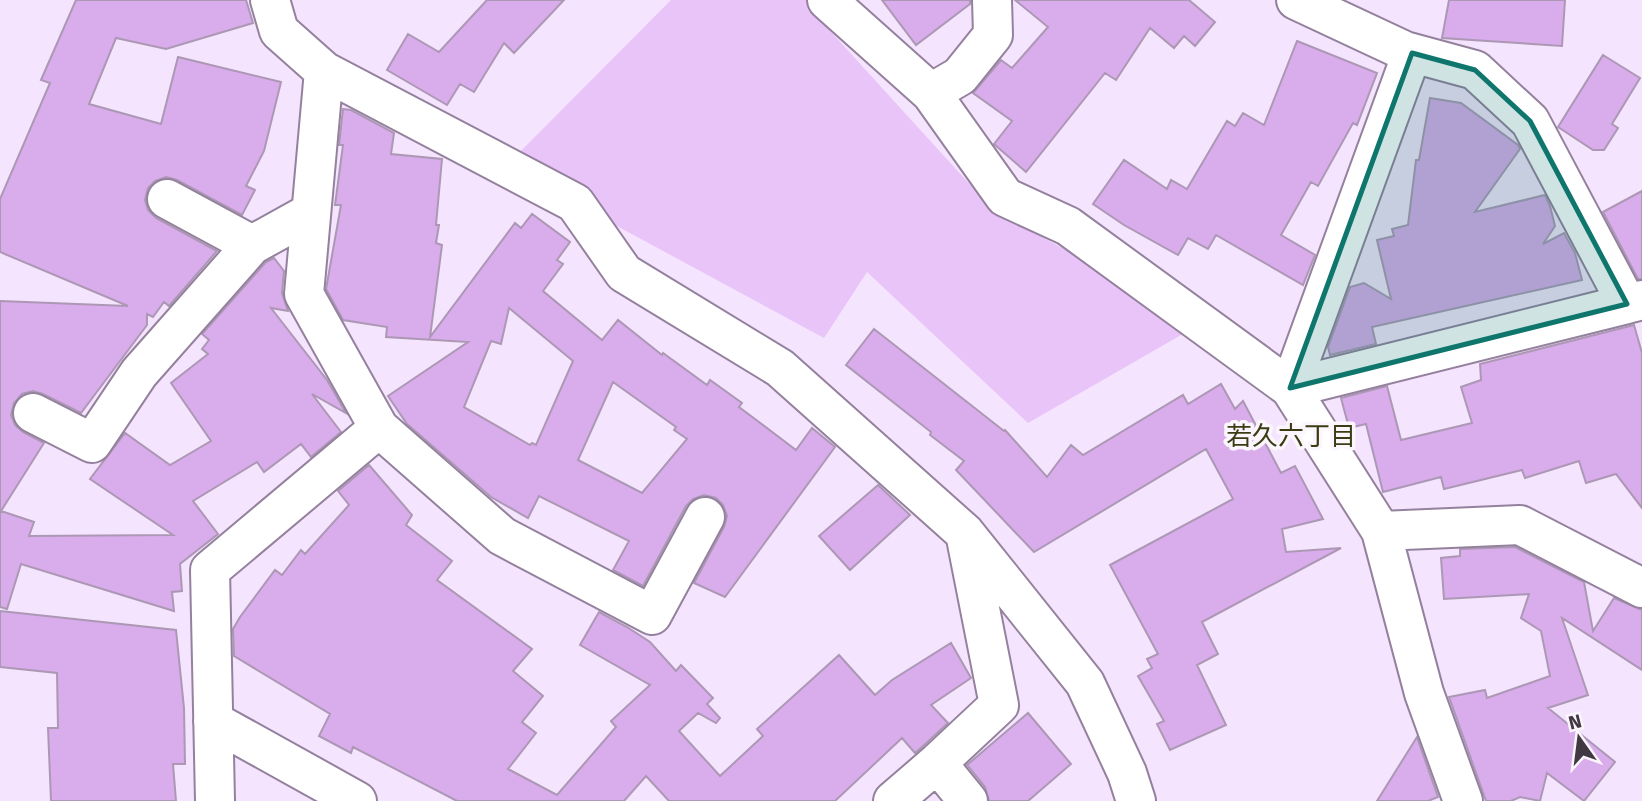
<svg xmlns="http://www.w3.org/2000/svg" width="1642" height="801" viewBox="0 0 1642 801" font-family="'Fira Sans','Noto Sans JP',sans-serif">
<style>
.water{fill:#e8c4f8}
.building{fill:#d9acec;stroke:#ac98b5;stroke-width:2;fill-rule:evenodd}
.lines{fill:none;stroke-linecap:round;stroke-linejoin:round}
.minor-casing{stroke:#94819d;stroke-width:42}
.minor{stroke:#fff;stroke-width:38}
.marked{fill:#0f766e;fill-opacity:0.2;stroke:#0f766e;stroke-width:5;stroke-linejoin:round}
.labels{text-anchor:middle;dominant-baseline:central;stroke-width:7;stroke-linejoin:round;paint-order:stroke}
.neighbourhood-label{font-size:26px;fill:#3b3c13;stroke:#fbf6fd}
</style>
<rect width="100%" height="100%" fill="#f5e4fd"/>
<path class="water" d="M671,0H812L822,22L995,212L1202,323L1028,423L867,272L824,338L506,166Z"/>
<path class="building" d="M76,0H246L253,23L166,49L116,38L89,104L161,124L178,57L281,82L264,151L246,186L255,190L242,215L177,180L166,177L155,181L148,188L145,200L148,210L156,218L217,251L169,306L164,302L153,317L147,314V325L81,413L43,394L33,391L22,394L14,403L11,415L15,425L23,432L44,443L1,511L34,522L29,536L173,535L90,479L125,433L170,465L211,441L171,383L208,354L202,349L209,340L202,334L266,262L274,258L284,271L282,293L288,311L271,308L327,380L346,413L312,394L341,432L311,457L301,444L264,472L257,462L193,501L218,534L180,564L182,591L172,592L174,611L21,564L7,609L0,607V301L128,306L0,252V199L50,83L41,80Z
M487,0H564L514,53L504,43L474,92L460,84L447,105L387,70L408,34L439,52Z
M882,0H970V4L916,45Z
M1015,0H1189L1215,22L1195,46L1184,36L1174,48L1150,28L1116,80L1105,73L1026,172L994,144L1012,121L973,93L1001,60L1012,68L1048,27Z
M1449,0H1565L1562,46L1442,38Z
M1297,41L1377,73L1357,125L1353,123L1318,186L1311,182L1281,235L1315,255L1303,285L1216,235L1208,249L1188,238L1178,255L1124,225L1093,204L1124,160L1167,189L1171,180L1187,189L1227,121L1235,126L1243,113L1264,125Z
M1603,55L1640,78L1612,124L1618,128L1604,150H1593L1558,127Z
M1430,98L1461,103L1518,145L1520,149L1475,212L1545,195L1550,206L1555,226L1543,244L1564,233L1575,253L1582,280L1372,327L1376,344L1330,355L1328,347L1350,287L1364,283L1391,299L1377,240L1394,236L1392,229L1408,225L1416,160H1419Z
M343,109L351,110L394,133L391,154L442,159L436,225H439L436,243L442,245L430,337L515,223L521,228L532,214L570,242L557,260L563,264L543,291L602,340L618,320L662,355L663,353L707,385L710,380L742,403L739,407L796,450L812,428L835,447L725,597L694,583L724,527L727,516L723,505L716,498L704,495L693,499L686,506L643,586L613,570L629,541L539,496L528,518L491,497L407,424L388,396L468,342L386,337L387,327L343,320L326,289L341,205H335L343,145H339ZM509,308L573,361L536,445L532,443L530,445L464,407L491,341L501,344ZM613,382L676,427L674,430L687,439L642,493L578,460Z
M1642,191V279H1638L1603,212Z
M1634,325L1642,353V508L1616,474L1586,483L1579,461L1525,478L1522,470L1444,489L1441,477L1383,492L1366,424L1349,428L1341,398L1387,386L1401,440L1472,423L1461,387L1481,380L1480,364Z
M874,329L1004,431L1005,430L1047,477L1071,445L1083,455L1183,395L1188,404L1221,384L1235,409L1243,401L1281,473L1295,466L1323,519L1282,529L1286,552L1341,548L1202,622L1218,654L1197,665L1226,725L1170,750L1157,724L1164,721L1138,676L1152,668L1147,659L1158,654L1110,565L1233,499L1206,449L1034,552L956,470L964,461L930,435L931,432L846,365Z
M369,465L412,515L406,525L452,561L437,580L532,649L513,671L543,696L522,722L536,733L508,769L557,795L616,727L611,721L650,685L580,645L599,612L627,627L650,642L676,671L681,665L713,698L707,704L720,718L716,723L698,713L679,731L720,776L763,736L757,729L839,655L875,695L892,680L951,643L971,678L931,705L948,723L922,747L915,753L902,738L835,801H669L646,776L624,801H457L353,747L351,753L319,736L330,714L234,656L233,629L240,617L275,570L282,575L301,550L305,554L349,505L338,491Z
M878,485L910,515L850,570L819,536Z
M1515,547L1584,582L1593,631L1614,598L1642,610V670L1562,618L1588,695L1548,708L1615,762L1584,801L1547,773L1540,801L1520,797L1511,801H1486L1449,697L1485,690L1487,698L1550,676L1541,631L1521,618L1529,594L1444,599L1441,558L1460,556V549Z
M0,611L176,630L184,708L185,764H173L176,801H51L48,728H58L57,673L0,667Z
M1028,713L1071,764L1028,801H989L985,787L967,765Z
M1417,737L1438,797L1428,801H1377Z"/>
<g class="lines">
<defs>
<path id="minor" d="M270,0L279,31L324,71L575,203L624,273L780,368L965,533L1085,683L1127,773L1136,801
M827,0L931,93L1005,197L1068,226L1290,388L1381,531L1520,525L1642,588
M1296,0L1405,51L1475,70L1530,121L1627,304L1642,300
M1412,53L1290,388L1627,304
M931,93L960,76L993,35L992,0
M167,199L252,245L310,213
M33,413L92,443L139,373L252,245
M379,428L502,536L652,615L705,517
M1381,531L1424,693L1463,801
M966,538L999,705L937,763L968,801
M213,721L357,801
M215,801L210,570L379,428L304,294L324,71
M893,801L937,763"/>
</defs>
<use href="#minor" class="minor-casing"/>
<use href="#minor" class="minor"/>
</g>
<path class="marked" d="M1412,53L1475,70L1530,121L1627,304L1290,388Z"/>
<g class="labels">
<g class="neighbourhood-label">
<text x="1291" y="436">若久六丁目</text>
</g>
</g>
<g transform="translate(1579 738) rotate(346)" stroke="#fbf6fd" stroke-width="5" paint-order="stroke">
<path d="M0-5L12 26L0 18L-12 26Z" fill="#413844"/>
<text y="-10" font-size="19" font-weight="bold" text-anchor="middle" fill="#413844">N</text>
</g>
</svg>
